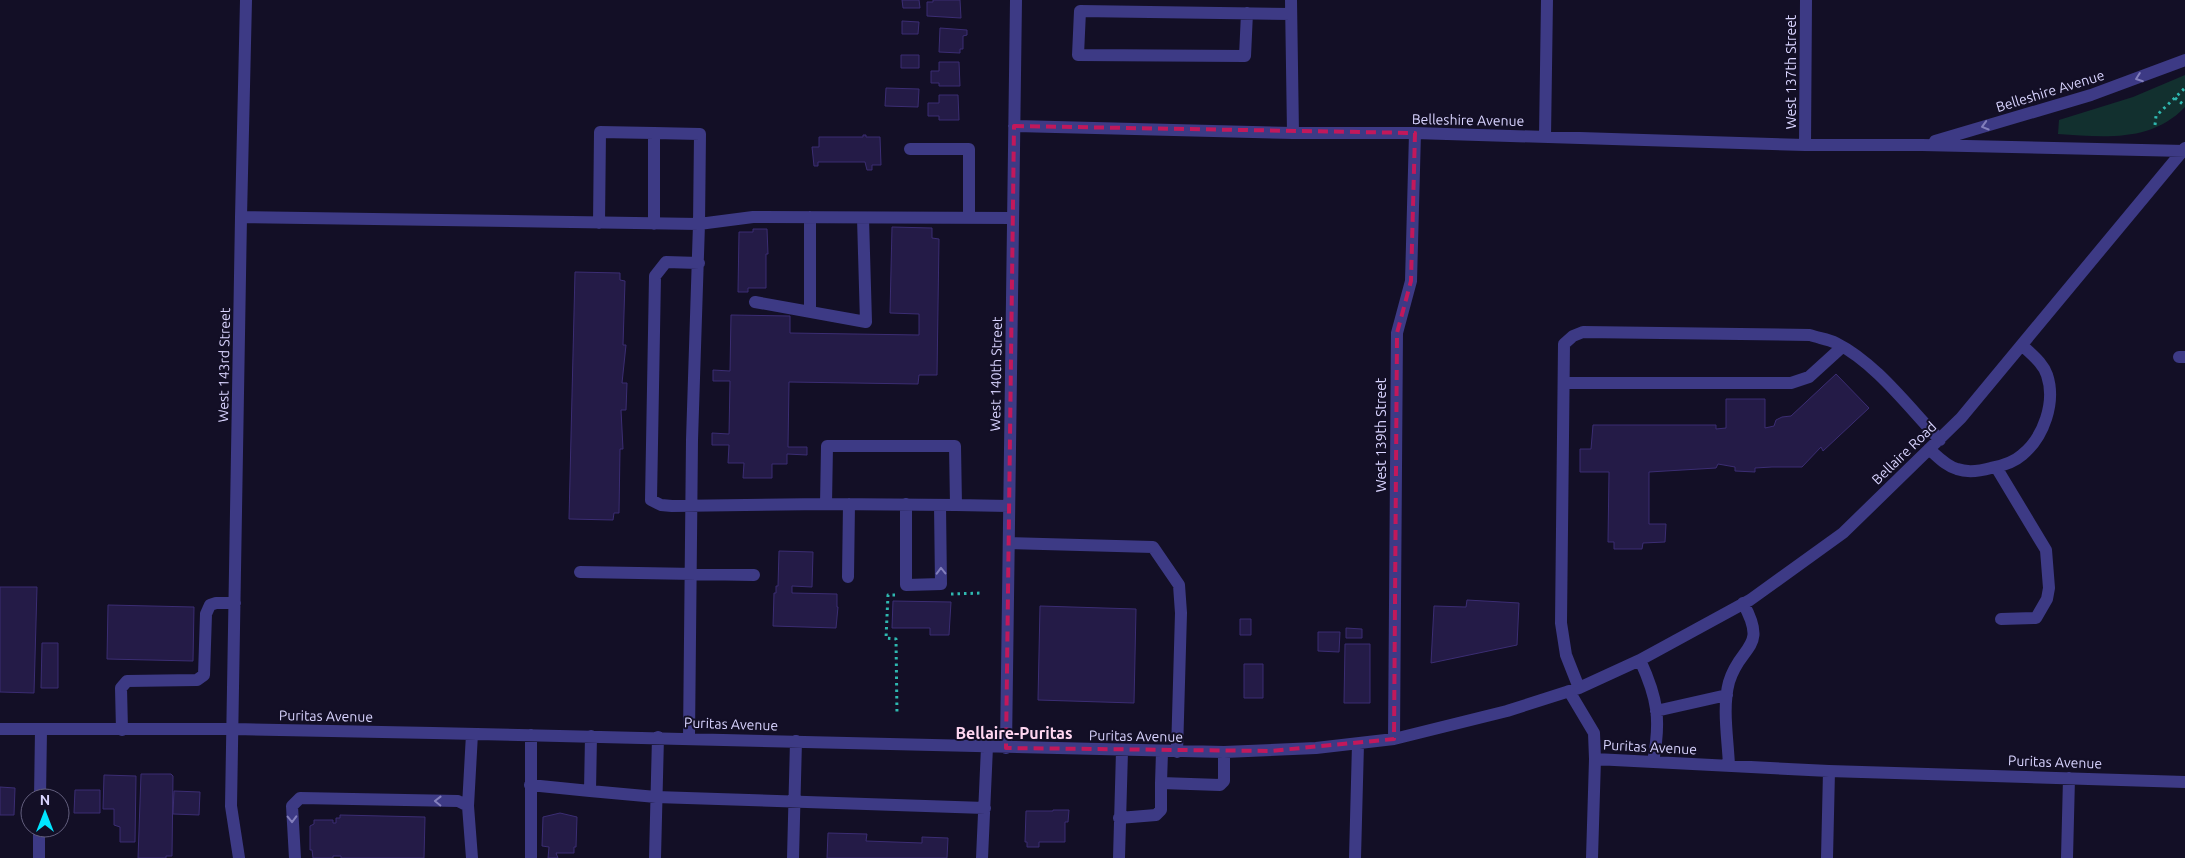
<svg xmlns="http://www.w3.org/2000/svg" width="2185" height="858" viewBox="0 0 2185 858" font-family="Ubuntu,sans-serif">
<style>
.green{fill:#12302f}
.building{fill:#241b47;stroke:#3b2d73}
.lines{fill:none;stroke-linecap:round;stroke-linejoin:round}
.path{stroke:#2fb8b0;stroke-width:3;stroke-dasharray:2.5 4;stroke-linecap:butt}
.minor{stroke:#3d3a85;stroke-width:12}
.oneway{stroke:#837fbc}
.marked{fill:none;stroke:#c2185b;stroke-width:4;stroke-dasharray:10 6;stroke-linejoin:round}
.labels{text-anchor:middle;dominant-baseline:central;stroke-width:4;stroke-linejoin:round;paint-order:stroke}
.street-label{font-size:14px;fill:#d9d4ff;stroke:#130f26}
.quarter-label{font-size:16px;font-weight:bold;fill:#ffd6f0;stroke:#130f26}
</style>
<rect width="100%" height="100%" fill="#130f26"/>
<path class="green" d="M2185,75V107C2151,143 2102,137 2058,134L2059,120L2133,97Z"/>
<path class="building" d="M902,0H919L920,8H903Z
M933,0H960L961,18L927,16V2H933Z
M902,21L919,22L918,34H902Z
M940,28L967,30V35L963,36V49H960V53L939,52Z
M901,55H919V68H901Z
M939,62H959L960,86H939V83H931V71H939Z
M886,88L919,89L918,107L885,106Z
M939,95H958L959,120H939V116H928V103H939Z
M863,135H866V137H880L881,165H872V170H867L865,162H818V166H814L812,147H819V137H863Z
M892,227L932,228V238L939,239L937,375H919L918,384L789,382L788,447H807V455L787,454V464H772V478H743L744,463H728L729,445H712V433L729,434L730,381H713V370L730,371L731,315L790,316V333L919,335V314L890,313Z
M753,229H767L768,254H766V288H748V292H738L739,232H753Z
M575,272L620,273V280L625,281L623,345H626L622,383H627L626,410H621L623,449H620L619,513H614L613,520L569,519Z
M1836,374L1869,408L1823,451L1821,447L1802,467H1772L1755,468V472L1735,471V467L1718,464L1716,468L1649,472V524H1666L1665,542L1643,543L1642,549H1614V542H1608L1609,472H1580V449H1591L1593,425H1716V429L1726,428V399H1765V428L1774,426L1776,420L1782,417L1791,416Z
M779,551L813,552L812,587L792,586V593L837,594V607H838L836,628L773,626L774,593H776V586H778Z
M0,587H37L34,693L0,692Z
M1467,600L1519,603L1517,645L1431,663L1434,606L1466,607Z
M893,601L951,602L949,635H930V628H892Z
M108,605L194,607L193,661L107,659Z
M1040,606L1136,609L1134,703L1038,700Z
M1240,619H1251V635H1240Z
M1346,628L1362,629V638H1346Z
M1318,632H1340L1339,652L1318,651Z
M42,643H58V688H41Z
M1345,644H1370V703H1344Z
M1244,664H1263V698H1244Z
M141,774H171L173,776L172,856H166V858H138Z
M104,775L136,776L135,842H120V827L114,825V809H103Z
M0,787L15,788L14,815H0Z
M75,790H100V813H74Z
M174,791L200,792L199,815L173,814Z
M1053,810H1069L1068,822H1065V842H1039V847H1027V842H1025L1026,811H1053Z
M560,813L577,817L576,847H574V853H556L558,858H548L549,847L542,846L543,817Z
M340,815L425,817L424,858H341V856H333V858H313L312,850H310V826L314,824V820H333V823H336V818H340Z
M828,833L867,834L866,841L922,843V837L948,838L947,858H827Z"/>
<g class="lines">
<path class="path" d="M2175,98L2184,105
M2155,125L2156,116L2185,88
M951,594L983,593
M895,595H888L886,638L896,639L897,715"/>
<path class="minor" d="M1291,0L1293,133
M1247,13L1245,56L1078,55L1080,11L1291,14
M1014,126L1293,133H1415L1805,145H1922L2185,151
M654,133L700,134L699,224L753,217L1013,218
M1545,137L1547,0
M1935,141L2091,95L2185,60
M1805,145L1806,0
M910,149H969V218
M241,217L699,224L692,440L689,738
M810,217V312
M599,223L600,132L654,133V224
M699,263L666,262L655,276L651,500L661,505L672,506L826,504L827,446H955L956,505L826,504
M755,302L866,322L863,218
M2179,357H2185
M1564,383H1791L1809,377L1842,347
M1929,449C1938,457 1946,466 1957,469C1968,473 1980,471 1991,468C2002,466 2013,463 2022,455C2044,437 2056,402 2047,375C2043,363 2032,355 2023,346
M1996,467L2046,550L2049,588L2047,599L2036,618L2001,619
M906,504V585L941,584L940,505
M956,505L1009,506
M1009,543L1153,547L1179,585L1181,613L1177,752
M580,572L754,575
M848,577L849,504
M1640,660C1658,699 1661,720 1653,762
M1579,688L1566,655L1561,623L1564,344L1573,336L1583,332L1810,335C1818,338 1828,339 1836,343C1876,363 1909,408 1940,440
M1569,691L1594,733L1595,759L1829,771L2185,782
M1656,711L1727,695
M0,729H234L433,733L1224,752L1316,748L1394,739L1507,711L1579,688L1640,660L1750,600L1843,533L1961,418L2185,148
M122,730L121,688L127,681L197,680L204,675L206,614L210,605L216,603H235
M591,736L590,791L656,797L985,808
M1394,739L1397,333L1411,281L1415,133
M1006,748L1016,0
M1162,752L1161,783L1220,785L1224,781V752
M1729,766C1728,739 1722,708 1729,682C1740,644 1769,650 1743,603
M530,785L590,791
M40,798L41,730
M468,806L472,734
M1119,818L1156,815L1161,810V783
M39,858V828
M239,858L231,806L241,217L246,0
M295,858L292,806L300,798L458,801L468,806L472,858
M531,858V735
M655,858L658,737
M793,858L796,741
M982,858L987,747
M1119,858L1122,751
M1355,858L1358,744
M1592,858L1595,759
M1827,858L1829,771
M2067,858L2069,778"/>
</g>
<defs><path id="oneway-chevron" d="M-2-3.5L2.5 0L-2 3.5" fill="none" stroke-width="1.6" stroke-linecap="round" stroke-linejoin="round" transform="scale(1.25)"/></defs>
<g class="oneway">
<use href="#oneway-chevron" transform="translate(2139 78) rotate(160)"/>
<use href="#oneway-chevron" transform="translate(1985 126) rotate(164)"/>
<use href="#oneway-chevron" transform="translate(941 571) rotate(-91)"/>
<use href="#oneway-chevron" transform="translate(438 801) rotate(-179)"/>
<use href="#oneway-chevron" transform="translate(292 819) rotate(89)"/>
</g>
<path class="marked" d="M1014,126L1415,133L1411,281L1397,333L1394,739L1270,751L1006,748Z"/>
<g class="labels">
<g class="street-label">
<text transform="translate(1791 72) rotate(-90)">West 137th Street</text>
<text transform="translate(2050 91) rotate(-17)">Belleshire Avenue</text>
<text transform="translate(1468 120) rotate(1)">Belleshire Avenue</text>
<text transform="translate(224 365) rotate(-89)">West 143rd Street</text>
<text transform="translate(996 374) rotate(-89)">West 140th Street</text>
<text transform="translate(1381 435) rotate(-90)">West 139th Street</text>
<text transform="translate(1904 453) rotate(-44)">Bellaire Road</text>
<text transform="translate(326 716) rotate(1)">Puritas Avenue</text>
<text transform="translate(731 724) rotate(2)">Puritas Avenue</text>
<text transform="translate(1136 736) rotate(1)">Puritas Avenue</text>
<text transform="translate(1650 747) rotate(3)">Puritas Avenue</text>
<text transform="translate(2055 762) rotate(2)">Puritas Avenue</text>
</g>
<g class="quarter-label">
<text x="1014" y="733">Bellaire-Puritas</text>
</g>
</g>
<g transform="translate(45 813)"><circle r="24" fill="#130f26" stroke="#625e7d"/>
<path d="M0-4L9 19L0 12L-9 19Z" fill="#00e5ff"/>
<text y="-8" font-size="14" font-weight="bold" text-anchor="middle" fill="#d9d4ff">N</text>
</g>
</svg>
